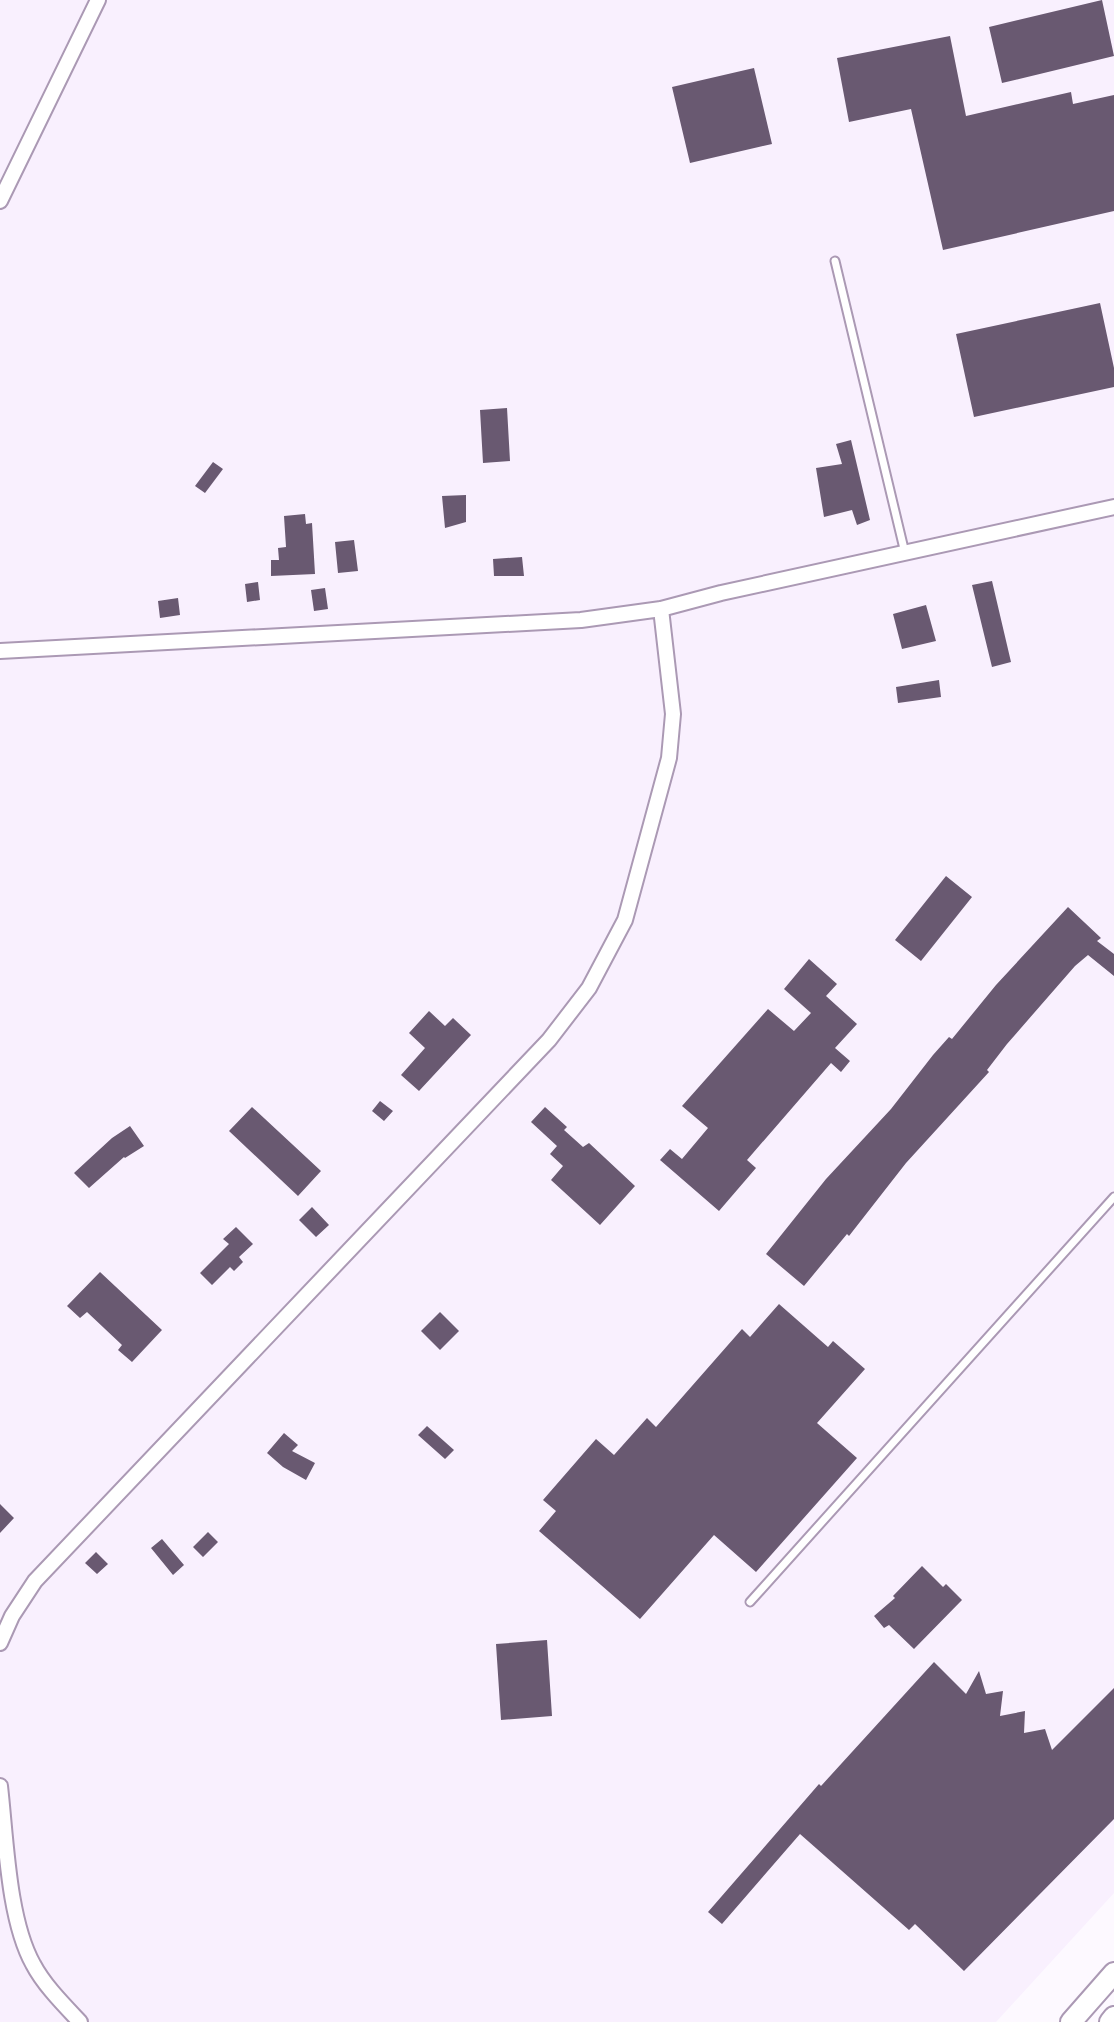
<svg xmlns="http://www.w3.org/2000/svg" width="1114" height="2022" viewBox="0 0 1114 2022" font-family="Montserrat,sans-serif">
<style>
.built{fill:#f9f0fe}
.building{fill:#695971}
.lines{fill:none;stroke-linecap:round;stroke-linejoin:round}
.service-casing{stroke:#ab99b4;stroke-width:11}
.minor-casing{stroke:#ab99b4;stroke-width:18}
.secondary-casing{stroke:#ab99b4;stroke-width:24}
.service{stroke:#fff;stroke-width:7}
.minor{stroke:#fff;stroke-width:14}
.secondary{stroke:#fff;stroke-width:20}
</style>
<rect width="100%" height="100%" fill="#fdf9ff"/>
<path class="built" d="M0,0H1114V1893L996,2022H0Z"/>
<path class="building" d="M1102,0L1114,56L1002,83L989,27Z
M950,36L966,116L1071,92L1073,104L1114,95V211L943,250L911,109L849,122L837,58Z
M754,68L772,144L690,163L672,87Z
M1100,303L1114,368V387L974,417L956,334Z
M507,408L510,461L483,463L480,410Z
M851,440L870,520L857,525L852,510L824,517L816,468L842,464L836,444Z
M213,462L223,469L205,493L195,486Z
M466,495V522L445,528L442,496Z
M305,514L306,524L312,523L315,574L271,576V560H279L278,548L286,547L284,516Z
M354,540L358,571L338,573L335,542Z
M522,557L524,576H494L493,559Z
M992,581L1011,662L992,667L972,585Z
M258,582L260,600L247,602L245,584Z
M325,588L328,609L314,611L311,590Z
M178,598L180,615L160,618L158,601Z
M926,605L936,641L902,649L893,614Z
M939,680L941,697L898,703L896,687Z
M946,876L972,897L921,961L895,940Z
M1068,907L1101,938L1097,941L1114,954V976L1088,955L1075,966L1007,1044L987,1070L989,1072L906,1163L849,1236L847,1234L804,1286L766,1254L826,1179L891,1109L933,1055L949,1037L952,1039L996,985Z
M809,959L837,984L826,996L857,1024L835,1048L850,1061L841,1072L831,1063L747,1160L756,1168L719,1211L660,1160L670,1149L682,1159L708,1128L682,1106L768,1009L794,1031L811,1013L784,989Z
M429,1011L445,1026L453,1018L471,1035L419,1091L401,1075L425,1048L409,1033Z
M380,1101L393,1111L384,1121L372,1111Z
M252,1107L321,1171L298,1196L229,1131Z
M545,1107L567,1127L564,1130L583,1147L589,1143L635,1186L600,1225L551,1180L563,1166L550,1154L557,1146L531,1122Z
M130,1126L144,1146L125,1158L124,1157L89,1188L74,1173L112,1138Z
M312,1207L329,1225L316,1237L299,1220Z
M236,1227L253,1244L239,1257L243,1262L234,1271L230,1267L212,1285L200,1273L229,1244L223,1239Z
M100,1272L162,1330L132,1362L118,1350L122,1345L87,1312L80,1318L67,1306Z
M779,1304L828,1347L833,1341L865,1369L817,1423L857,1458L756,1572L714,1535L640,1619L539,1531L556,1511L543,1500L596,1439L614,1455L647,1418L656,1427L742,1329L750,1337Z
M440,1312L459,1331L440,1350L421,1331Z
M427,1426L454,1450L445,1459L418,1435Z
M284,1433L298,1445L292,1451L315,1463L306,1480L283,1467L267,1453Z
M0,1504L14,1518L0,1533Z
M208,1532L218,1542L203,1557L193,1547Z
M162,1539L184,1565L173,1575L151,1548Z
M96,1552L108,1564L97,1574L85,1563Z
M922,1566L943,1587L946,1584L962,1600L914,1649L889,1625L884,1628L874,1616L895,1598L893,1596Z
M547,1640L552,1716L501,1720L496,1644Z
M934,1662L966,1694L979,1671L986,1694L1003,1691L1000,1716L1025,1711L1024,1733L1045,1729L1052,1750L1114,1688V1819L964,1971L915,1924L909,1930L800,1834L722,1924L708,1912L819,1784L821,1786Z"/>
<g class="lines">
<defs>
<path id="service" d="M835,261L905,553
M750,1602L1114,1197"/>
<path id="minor" d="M0,201L98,0
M0,651L581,620L661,609L721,593L1114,507
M0,1643L12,1616L35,1581L549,1040L589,988L625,920L669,758L673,714L661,609
M0,1786C6,1838 8,1919 33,1964C44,1985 63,2004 80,2022"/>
<path id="secondary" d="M1071,2022L1114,1973
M1110,2022L1114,2017"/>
</defs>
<use href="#service" class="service-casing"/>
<use href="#minor" class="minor-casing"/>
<use href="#secondary" class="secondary-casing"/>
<use href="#service" class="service"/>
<use href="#minor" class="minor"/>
<use href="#secondary" class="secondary"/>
</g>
</svg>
